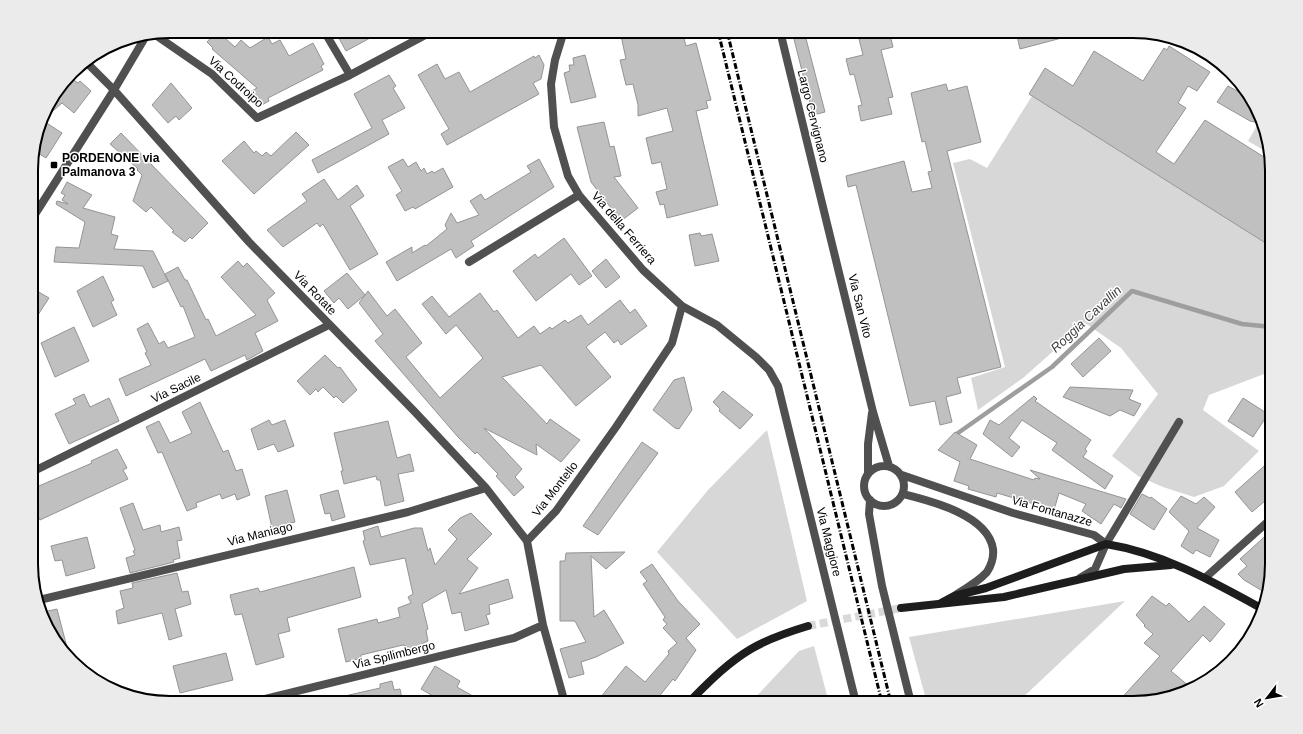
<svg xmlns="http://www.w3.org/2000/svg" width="1303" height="734" viewBox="0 0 1303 734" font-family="Arial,sans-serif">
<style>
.green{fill:#d7d7d7}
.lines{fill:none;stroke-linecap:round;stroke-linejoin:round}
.stream{stroke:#9e9e9e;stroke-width:4.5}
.building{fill:#c0c0c0;stroke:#949494}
.secondary-tunnel{stroke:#d9d9d9;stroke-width:8;stroke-dasharray:8 4;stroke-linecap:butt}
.street{stroke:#505050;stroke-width:8}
.secondary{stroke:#1d1d1d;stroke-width:8}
.rail{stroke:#000;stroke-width:3;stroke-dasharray:6 2 1 2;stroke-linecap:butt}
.poi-dot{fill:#000;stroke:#fff;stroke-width:1.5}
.labels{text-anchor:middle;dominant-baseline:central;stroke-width:3;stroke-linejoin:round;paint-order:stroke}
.street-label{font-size:12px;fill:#000;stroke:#fff}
.poi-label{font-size:12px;font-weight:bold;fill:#000;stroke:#fff;text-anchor:start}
.water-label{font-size:13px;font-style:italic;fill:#3f3f3f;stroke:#fff}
.rim{fill:none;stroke:#000;stroke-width:2}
</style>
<rect width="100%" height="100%" fill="#fff"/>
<path class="green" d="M1032,96L1272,247V371L1209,395L1203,410L1259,451L1224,486L1194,497L1163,487L1138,476L1112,456L1158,394L1121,348L1085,323L1023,378L978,410L971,378L1005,367L953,163L970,159L987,168Z
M1259,122L1270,154L1248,141Z
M767,430L807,601L737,639L657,552L708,490Z
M1125,601L1017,703H927L909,637Z
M814,646L829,703H750L799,651Z"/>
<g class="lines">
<path class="stream" d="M958,433L1052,367L1132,291L1242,324L1272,327"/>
</g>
<path class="building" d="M217,31L235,47L241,40L250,48L268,37L272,44L280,40L289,56L313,43L324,64L321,66L323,70L268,98L269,101L258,107L250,92L257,88L212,49L213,48L207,42Z
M335,31H383L346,51Z
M620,31H682L686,46L696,43L711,100L706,101L708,108L696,111L718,205L667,218L664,204L660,205L656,192L667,189L661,162L652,164L646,138L673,131L667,108L638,116V105L633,84L626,85L620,60L626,59Z
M792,31H804L825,112L813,115Z
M870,31H889L893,47L881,50L893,97L888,98L892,114L861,121L858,106L862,105L854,74L850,75L846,59L863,55L859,39L872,36Z
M1016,31H1072L1073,35L1020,49Z
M1169,46L1210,72L1197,91L1188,86L1178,103L1186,108L1156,152L1174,164L1205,120L1272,162V247L1029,94L1045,68L1073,86L1094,51L1143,81L1164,48L1167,50Z
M539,55L544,65L541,79L533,83L539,94L447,145L441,134L449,129L418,75L437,64L445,79L459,72L470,92L534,56L535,58Z
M585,55L596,97L571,103L564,73L570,71L569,65H574L573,58Z
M389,75L396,86L393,88L405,108L382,120L389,134L318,173L312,160L372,128L354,94Z
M69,77L78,83L80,81L91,91L74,113L62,103L45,118L43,116L45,108Z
M171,83L192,108L179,120L176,116L168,123L152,105Z
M946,84L948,91L967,86L981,142L947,151L1001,367L957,378L961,393L946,397L952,422L940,425L935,401L910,406L856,185L848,187L846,176L904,161L912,192L932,188L928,172L932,171L925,141L922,142L911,93Z
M1228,86L1250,98L1259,123L1250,121L1217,102Z
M42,120L62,133L46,158L33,150Z
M604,122L610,147L614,146L621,176L614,177L638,208L621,221L591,182L577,127Z
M296,132L309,145L254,194L222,161L244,141L254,153L256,151L262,156L266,152L271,156Z
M121,133L208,223L192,239L190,237L185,242L172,232L174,231L151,207L146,212L133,201L142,175L137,170L138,169L110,144Z
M403,159L408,167L416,162L421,171L424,168L427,174L432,171L434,173L443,168L453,187L415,209L413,207L405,211L396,195L402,191L388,167Z
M539,159L554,187L471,241L474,246L456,258L451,249L397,281L386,262L412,247V253L425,245L426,246L447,229L445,225L451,213L457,223L479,215L470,201L481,194L485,200L531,172L527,166Z
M324,179L338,200L357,185L364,196L350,206L378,254L350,270L323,224L320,227L317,223L283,247L267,230L307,201L302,194Z
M67,182L92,195L83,208L115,217L111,234L118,236L114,249L153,251L168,281L153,288L143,266L54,262L56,247L79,248L85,222L56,204L57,201L68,204L62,200L65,195L61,193Z
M700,233L701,236L712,234L719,261L695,266L689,235Z
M564,238L592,276L579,285L571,274L536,301L513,271L535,254L538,258Z
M606,259L620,277L606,288L592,271Z
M238,261L243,267L247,263L275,293L267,300L278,321L255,333L263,351L247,360L245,355L211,371L205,359L126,396L119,379L151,365L145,353L147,352L137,329L148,323L159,344L164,341L168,348L195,337L183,306L181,307L165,274L178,267L185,280H187L206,320L208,319L216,336L256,315L221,277Z
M347,273L365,295L348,309L339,298L334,303L324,291Z
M103,276L114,300L111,302L117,315L93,327L77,291Z
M32,288L49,298L32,324Z
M368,291L387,316L395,309L422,343L406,357L440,398L483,358L456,325L446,334L422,304L432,296L449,317L480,293L494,312L497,310L518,338L534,326L540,334L550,327L552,329L565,320L568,323L581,315L588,325L620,300L630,313L635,309L647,326L621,345L618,340L614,343L605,332L586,347L611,377L576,406L541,365L502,377L547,424L550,419L580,440L561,462L536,444L537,455L484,428L522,469L515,477L524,487L514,496L496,476L498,474L477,452L475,454L458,437L375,341L383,334L359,303Z
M74,327L89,361L55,377L41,343Z
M1099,338L1111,351L1083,377L1071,364Z
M325,355L338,368L340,367L357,390L343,403L336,396L334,398L323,387L318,392L316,389L310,395L297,381Z
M684,377L692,410L679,429L675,428L653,410L674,380Z
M1070,387L1133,390L1129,399L1141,404L1134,416L1120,410L1110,416L1063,397Z
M723,391L753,415L740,429L719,411L720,409L713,402Z
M84,394L90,407L109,398L119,421L69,444L55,414L76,404L73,399Z
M1034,396L1037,399L1035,401L1091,440L1085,449L1087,451L1083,457L1113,476L1105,489L1052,450L1057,443L1022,420L1009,438L1020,447L1012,457L983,434L990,420L999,425Z
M1243,398L1268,414L1253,437L1228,421Z
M200,402L223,452L228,450L236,471L242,469L250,495L237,500L235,494L222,499L220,494L196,503L197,507L187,511L162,452L158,453L146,427L159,421L170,443L192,433L182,412Z
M269,420L272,425L285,420L294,446L278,452L274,444L258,450L251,429Z
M388,421L397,458L410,454L414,471L398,474L404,501L385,506L380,480H377L376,476L344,484L341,471H343L334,433Z
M955,432L977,445L970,459L1034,480L1035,478L1040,479L1030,470L1126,499L1121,508L1114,504L1101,524L1082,511L1086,504L1059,493L1054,510L997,493L996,497L968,489L969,486L954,481L960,462L938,450Z
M642,442L658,453L598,535L583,526Z
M117,449L127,468L123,470L128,479L40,520L34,509L39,506L32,489L92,463L91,461Z
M1272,459V495L1252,512L1235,492Z
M287,490L295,522L272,528L265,496Z
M338,490L345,517L332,521L330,513L325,514L320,495Z
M1142,494L1150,498L1151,497L1167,509L1154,530L1130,514Z
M1181,496L1196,504L1204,497L1215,507L1197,528L1219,540L1210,557L1196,550L1193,554L1181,546L1189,531L1169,512Z
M133,503L143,530L160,525L161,532L179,527L182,540L177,541L180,558L173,560L174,562L130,573L126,558L135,555L133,551L135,550L120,508Z
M471,513L492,534L467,559L478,568L459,594L508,579L513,598L489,605L490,614L486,615L489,624L465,631L461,612L452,614L446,590L422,604L428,629L426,630L428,641L423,643L424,651L409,655L406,646L403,645L361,655V658L346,662L338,629L377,619L378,623L400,617L398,608L411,603L408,597L413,594L405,558L370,565L363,541L365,540L363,531L378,526L381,537L414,528H422L428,551L430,548L435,565L457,539L448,530L460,518Z
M1272,530V573L1266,593L1244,580L1238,574L1247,566L1240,559Z
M87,537L95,568L66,576L62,560L55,561L51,546Z
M625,552L606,569L591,556L594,617L604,610L624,643L596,657L581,662L584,674L569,678L560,649L586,642L575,621H560V561H565L566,553Z
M652,564L678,601L700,624L686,638L696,650L675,681L673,679L654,703H596L626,666L645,682L669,654L668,651L677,643L663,628L667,624L663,620L665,617L643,584L647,581L640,572Z
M354,567L361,597L287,618L290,631L278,634L284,657L256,665L242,614L235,615L230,595L258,588L260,592Z
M177,573L182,592L188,591L191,604L175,609L182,636L169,640L162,613L118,624L116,611L124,608L120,591L133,588L132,583Z
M1152,596L1166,606L1169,603L1189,622L1204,606L1225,624L1210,642L1203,635L1171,671L1190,687L1142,703H1117L1160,656L1144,643L1153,634L1144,626L1145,625L1136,615Z
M57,609L69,655L54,642L44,612Z
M226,653L233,680L180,693L173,666Z
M435,666L460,681L457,687L485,703H445L421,689Z
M392,681L394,690L400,689L403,703H337L336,698L380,688V684Z"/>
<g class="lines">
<path class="secondary-tunnel" d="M808,626L901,608"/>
<path class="street" d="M324,31L350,75
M564,31L555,60L551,84L554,127L568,176L579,195L643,270L682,306L717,325L756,357L769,370L778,386L856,703
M780,31L873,412L889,466
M154,34L212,74L257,118L350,75L433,31
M85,61L114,90L249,242L415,412L486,488L527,541L543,625L565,703
M32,219L114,90L146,36
M469,262L579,195
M864 486a20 20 0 1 1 40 0a20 20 0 1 1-40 0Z
M32,472L329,325
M868,474V444L872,413
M902,475L1013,513L1094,535L1106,544
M903,494C931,501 988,515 993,549C994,558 992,564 987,572C979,581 967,588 957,594
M870,500L869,514L882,586L911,703
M527,541L556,511L616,427L672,343L682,306
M1206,577L1272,518
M1080,578L1095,569L1106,544L1179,422
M39,600L408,512L486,488
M248,703L514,638L543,625"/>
<path class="secondary" d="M941,603L954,596L986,588L1106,544C1162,553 1212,581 1261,608
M901,608L1004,597L1124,569L1171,565
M688,703C707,684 727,663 751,649C768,639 788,632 808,626"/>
<path class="rail" d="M718,31L882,703
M727,31L891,703"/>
</g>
<rect class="poi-dot" x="50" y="161" width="8" height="8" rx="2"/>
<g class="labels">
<g class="street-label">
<text transform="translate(236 82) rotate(42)">Via Codroipo</text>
<text transform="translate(813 116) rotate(76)">Largo Cervignano</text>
<text transform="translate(624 228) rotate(49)">Via della Ferriera</text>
<text transform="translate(315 293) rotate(46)">Via Rotate</text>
<text transform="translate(860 306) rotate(76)">Via San Vito</text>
<text transform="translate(176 388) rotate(-26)">Via Sacile</text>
<text transform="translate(555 489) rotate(-52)">Via Montello</text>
<text transform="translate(1052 511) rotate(16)">Via Fontanazze</text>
<text transform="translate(260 534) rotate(-14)">Via Maniago</text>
<text transform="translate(829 542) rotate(76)">Via Maggiore</text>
<text transform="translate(394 655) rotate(-14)">Via Spilimbergo</text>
</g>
<g class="poi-label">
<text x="62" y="158">PORDENONE via<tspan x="62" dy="14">Palmanova 3</tspan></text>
</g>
<g class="water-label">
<text transform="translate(1086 319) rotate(-43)">Roggia Cavallin</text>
</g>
</g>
<path d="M0 0H1303V734H0ZM170 38H1133A132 132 0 0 1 1265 170V564A132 132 0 0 1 1133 696H170A132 132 0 0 1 38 564V170A132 132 0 0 1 170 38Z" fill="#ebebeb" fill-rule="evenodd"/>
<path class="rim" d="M170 38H1133A132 132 0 0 1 1265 170V564A132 132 0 0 1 1133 696H170A132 132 0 0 1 38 564V170A132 132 0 0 1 170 38Z"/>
<g transform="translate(1267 698) rotate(239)" stroke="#ffffff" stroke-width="3" paint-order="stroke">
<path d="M0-3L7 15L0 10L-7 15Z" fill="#000000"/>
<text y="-6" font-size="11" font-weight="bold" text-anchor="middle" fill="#000000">N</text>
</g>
</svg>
